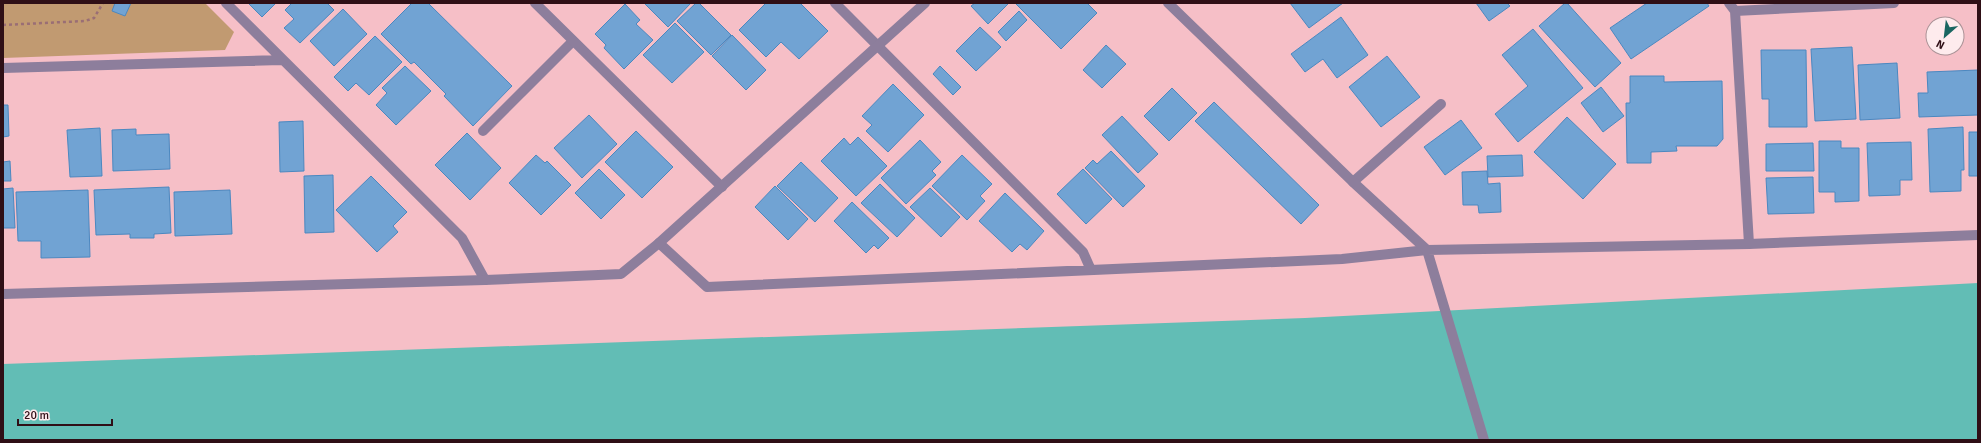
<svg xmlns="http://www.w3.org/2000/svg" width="1981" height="443" viewBox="0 0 1981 443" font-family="Signika,sans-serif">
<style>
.green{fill:#c19a71}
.water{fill:#62bdb5}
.building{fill:#71a3d3;stroke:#4b88c0}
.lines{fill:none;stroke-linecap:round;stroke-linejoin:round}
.path{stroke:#9a6e75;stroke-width:2.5;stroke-dasharray:3 3;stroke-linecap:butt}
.service{stroke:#8d7e9c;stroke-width:10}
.minor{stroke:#8d7e9c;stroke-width:10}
.tertiary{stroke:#8d7e9c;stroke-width:10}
</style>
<rect width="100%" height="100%" fill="#f6bfc7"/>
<path class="green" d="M3,3H205L234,32L225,50L3,58Z"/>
<path class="water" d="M1978,283V440H3V364L1305,318Z"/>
<path class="building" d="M115,3H131L125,16L112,11Z
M248,3H276L262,17Z
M292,3H327L334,10L300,43L284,28L294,19L285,10Z
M412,3H428L512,86L473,126L444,96L446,94L414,62L411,64L381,34Z
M644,3H691L668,27Z
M696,3H699L731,35L711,55L677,21Z
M766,3H800L828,31L799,59L781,42L766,57L739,30Z
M975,3H1009L988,24L971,6Z
M1015,3H1087L1097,13L1061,49Z
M1290,3H1343L1309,28Z
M1476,3H1507L1510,6L1489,21Z
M1565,3H1567L1621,63L1595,87L1539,26Z
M1647,3H1707L1709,6L1631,59L1610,28Z
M625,4L640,20L636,24L653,40L624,69L604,48L606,45L595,34Z
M343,9L367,34L334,66L310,41Z
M1019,11L1027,20L1006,41L998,32Z
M1341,17L1368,55L1337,78L1323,59L1305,72L1291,54Z
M675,23L704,52L672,83L643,55Z
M980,27L1001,47L976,71L956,51Z
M1533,29L1583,88L1518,142L1495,114L1528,86L1502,55Z
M732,35L766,70L746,90L712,56Z
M375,36L402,62L369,95L356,83L348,91L334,77Z
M1106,45L1126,64L1102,88L1083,70Z
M1852,47L1856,119L1815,121L1811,49Z
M1761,50H1806L1807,127H1769V99H1762Z
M1387,56L1420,97L1381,127L1349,87Z
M1897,63L1900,118L1860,120L1858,65Z
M405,66L431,91L396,125L376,105L387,93L382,88Z
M940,66L961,87L953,95L933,74Z
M1978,70V115L1919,117L1918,93H1928L1927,72Z
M1630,76H1664V82L1722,81L1723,139L1717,146H1676L1677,151L1651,152V163H1627L1626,103H1630Z
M893,84L924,115L888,152L866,131L872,125L862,116Z
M1601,87L1624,116L1603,132L1581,103Z
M1172,88L1197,113L1169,141L1144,116Z
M1214,102L1319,205L1301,224L1195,121Z
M3,105H8L9,136L3,137Z
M589,115L617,144L582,178L554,148Z
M1122,116L1158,154L1138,173L1102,135Z
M1567,117L1616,164L1583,199L1534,152Z
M1461,120L1482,148L1445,175L1424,147Z
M303,121L304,171L280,172L279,122Z
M1963,127L1964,170H1961V191L1930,192L1928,129Z
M100,128L102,176L70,177L67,130Z
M136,129V135L169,134L170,169L113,171L112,130Z
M636,131L673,167L642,198L605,162Z
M1969,132H1978V176H1969Z
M467,133L501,168L470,200L435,165Z
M858,137L887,166L856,196L821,161L844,138L850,145Z
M920,140L941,162L932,171L936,175L906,204L881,178Z
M1819,141H1841V148H1859V201L1835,202V192H1819Z
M1911,142L1912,180H1900V195L1869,196L1867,143Z
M1813,143L1814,171H1766V144Z
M1111,151L1145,186L1123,207L1085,168L1093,160L1097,164Z
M536,155L545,163L547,161L571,185L541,215L509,183Z
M962,155L992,184L980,196L985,201L967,220L932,186Z
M1522,155L1523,176L1488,177L1487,156Z
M10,161L11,181H3V162Z
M801,162L838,198L815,222L777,186Z
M599,169L625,195L601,219L575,193Z
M1083,169L1112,199L1086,224L1057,194Z
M1487,171L1488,184L1500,183L1501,212L1479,213L1478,205H1463L1462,172Z
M333,175L334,232L305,233L304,176Z
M371,176L407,212L393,226L398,232L377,252L336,210Z
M1813,177L1814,213L1768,214L1766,178Z
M880,184L915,218L897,237L861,203Z
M775,186L808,219L788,240L755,207Z
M169,187L171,233L154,234V238H130V234L96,235L94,190Z
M13,188L15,228H3V189Z
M930,188L960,217L941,237L910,207Z
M88,190L90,257L41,258V241H18L16,192Z
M230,190L232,234L175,236L174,192Z
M1005,193L1044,231L1027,250L1020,244L1012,252L979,221Z
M852,202L889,238L878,249L874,245L866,253L834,221Z"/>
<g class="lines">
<path class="path" d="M3,25L85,21L94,18L103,3"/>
<path class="service" d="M483,131L573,41
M1353,182L1441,104"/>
<path class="minor" d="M226,3L462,238L485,280
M535,3L722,187
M835,3L1083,252L1091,270
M1729,3L1735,11L1749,244
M1735,11L1894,3
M3,68L281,60
M659,243L707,287L1342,259L1427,250"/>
<path class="tertiary" d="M1168,3L1353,182L1427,250L1484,440
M1427,250L1749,244L1978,235
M3,294L485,280L621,274L659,243L925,3"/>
</g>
<rect width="1981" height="443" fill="none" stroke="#2f0f16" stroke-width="8"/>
<g transform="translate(1945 36) rotate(208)"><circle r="19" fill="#feebed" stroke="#ab9397"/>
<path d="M0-3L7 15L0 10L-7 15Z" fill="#1a6661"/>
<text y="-6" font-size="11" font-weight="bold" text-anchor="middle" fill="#2f0f16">N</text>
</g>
<path d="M18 419v6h94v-6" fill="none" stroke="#2f0f16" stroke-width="2"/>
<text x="24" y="419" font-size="12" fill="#2f0f16" stroke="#feebed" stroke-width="3" paint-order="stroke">20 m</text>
</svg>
